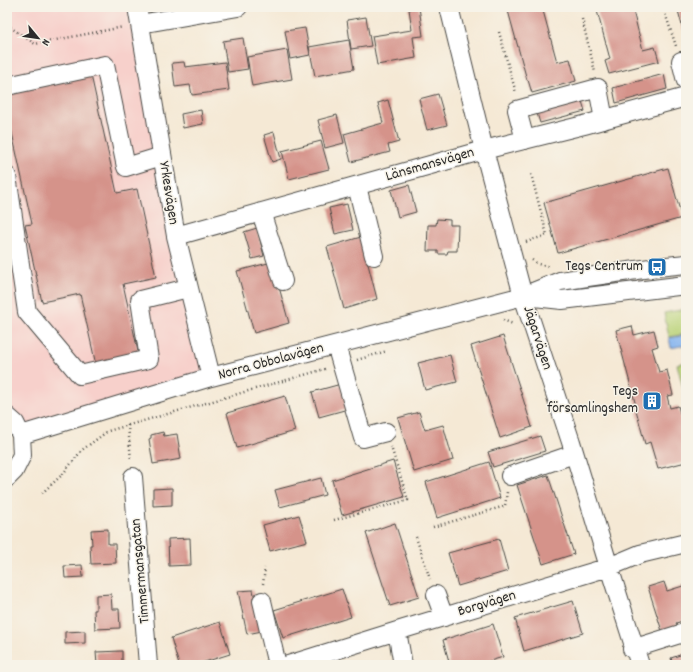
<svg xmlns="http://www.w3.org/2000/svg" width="693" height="672" viewBox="0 0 693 672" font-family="Dekko,sans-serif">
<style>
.built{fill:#f7d0cb}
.green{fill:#bad378;stroke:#727f52}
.water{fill:#84b4ef;stroke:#58708d}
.building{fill:#d5938a}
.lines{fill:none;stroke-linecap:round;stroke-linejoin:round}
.minor-casing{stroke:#494844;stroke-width:20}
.path{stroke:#494844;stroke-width:2.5;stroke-dasharray:1 3;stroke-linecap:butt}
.minor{stroke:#fff;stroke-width:18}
.labels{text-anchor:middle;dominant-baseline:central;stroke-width:3;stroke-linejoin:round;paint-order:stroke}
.street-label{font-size:15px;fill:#2b2b2b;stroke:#f7f3e8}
.poi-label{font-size:15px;fill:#2b2b2b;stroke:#f7f3e8;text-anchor:end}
</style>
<rect width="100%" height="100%" fill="#f7f3e8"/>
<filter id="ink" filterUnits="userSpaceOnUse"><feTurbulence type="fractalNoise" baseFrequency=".025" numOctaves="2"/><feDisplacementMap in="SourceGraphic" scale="8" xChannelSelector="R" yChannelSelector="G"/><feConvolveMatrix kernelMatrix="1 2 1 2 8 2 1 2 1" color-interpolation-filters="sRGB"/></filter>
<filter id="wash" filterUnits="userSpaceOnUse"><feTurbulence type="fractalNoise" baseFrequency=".012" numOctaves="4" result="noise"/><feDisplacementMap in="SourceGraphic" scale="16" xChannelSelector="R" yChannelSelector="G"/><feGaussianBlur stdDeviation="0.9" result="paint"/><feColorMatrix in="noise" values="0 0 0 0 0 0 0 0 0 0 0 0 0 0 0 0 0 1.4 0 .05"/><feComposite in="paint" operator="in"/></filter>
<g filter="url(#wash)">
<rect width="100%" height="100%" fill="#f5e9d5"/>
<path class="built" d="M7,7H137L211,377L21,435L7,416Z"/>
<path class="green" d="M686,309V334L669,337L664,313Z
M686,362V400L677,364Z"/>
<path class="water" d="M686,335V345L671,348L669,338Z"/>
<g id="blocks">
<path class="building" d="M419,7L423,36L413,37L416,58L377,65L372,36L412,30L409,9Z
M507,7H542L557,62L570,59L576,81L532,93L528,80H527Z
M596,7H632L643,50L655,47L659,61L609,74L605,61L610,59Z
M677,7H686V40Z
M366,17L371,46L351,49L347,20Z
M305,28L310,55L290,59L285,31Z
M243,38L248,69L228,72L223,41Z
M349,40L354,69L315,76L309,47Z
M287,50L292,79L252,86L247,57Z
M184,62L185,67L225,62L229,90L192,95L190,85L175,87L172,63Z
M664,74L667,89L616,103L613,88Z
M91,75L117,193L137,189L156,277L123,284L139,356L96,365L80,294L42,302L25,225L32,224L7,110V93Z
M438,94L447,125L427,130L419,99Z
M581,98L585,111L540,123L536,110Z
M388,100L399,142L388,145L390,152L351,162L344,134L383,123L378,103Z
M201,110L203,124L183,128L181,114Z
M337,115L344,143L325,148L318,120Z
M274,132L281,159L272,162L264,135Z
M321,141L329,169L289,179L282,151Z
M668,168L682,218L558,253L544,203Z
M409,185L416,212L398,217L391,190Z
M347,204L353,230L335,234L329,208Z
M437,219L450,220V225H458L457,251H448L447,254H438V251H427L428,225H436Z
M257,228L264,256L252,259L244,232Z
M361,237L377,299L344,309L327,247Z
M272,262L289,323L254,333L237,271Z
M632,326L634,335L654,330L658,346L652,348L659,372L667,370L673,395L667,396L670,408L678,406L684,427H686V462L658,469L650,442L645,444L635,406H636L616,330Z
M503,336L532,427L500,438L471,346Z
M450,355L457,382L425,390L418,363Z
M341,384L348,409L319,417L312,392Z
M285,396L295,431L237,448L227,413Z
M419,412L425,430L443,425L453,460L414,472L398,418Z
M163,432L164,436L177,434L181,459L153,464L149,439L151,438V435Z
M540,436L545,451L493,467L488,452Z
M393,461L404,497L342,515L332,480Z
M489,462L500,498L437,518L426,482Z
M548,475L574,554L543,564L517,485Z
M321,478L325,495L280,507L275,490Z
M172,488V505L153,506V489Z
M299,515L307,541L270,551L263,525Z
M395,523L419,597L390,606L366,533Z
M108,529V544H115L116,563L91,564L90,545H92L91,530Z
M190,538L191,565L169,566L168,539Z
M499,539L508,571L458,586L448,553Z
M82,565L83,577L65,578L64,566Z
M664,582L667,591L686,585V620L676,623L678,627L662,631L648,587Z
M342,589L351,617L283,638L274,610Z
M253,590L262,631L247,634L238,591Z
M111,594L112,609H119L120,628L95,629L94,610H96V595Z
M573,601L583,633L524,651L515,618Z
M220,622L230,654L195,665H179L171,638Z
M493,624L503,657L477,665H450L443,640Z
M85,631V643L65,644V632Z
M122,651V665H97L96,652Z
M686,653V665H673L671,658Z"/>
</g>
</g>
<g filter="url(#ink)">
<use href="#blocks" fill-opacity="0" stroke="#494844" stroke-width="1"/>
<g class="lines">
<defs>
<path id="minor" d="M137,7L176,236L211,377
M449,7L484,150L523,296L571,442L609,567L640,665
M140,24L238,7
M681,61L686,81
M7,86L105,65L126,167L162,156
M525,140L517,110L598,88L604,120
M7,176L27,312L80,375L149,359L140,300L188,288
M357,186L374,256
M261,212L283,281
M176,236L484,150L584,125L686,97
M525,296L562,300L686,285
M336,345L363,438L386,432
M7,416L15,423L21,435L22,455L14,471L7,478
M21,435L211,377L523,296L560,281L657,267L686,264
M510,476L574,454
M133,477L148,665
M436,595L444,617
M262,601L277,665
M397,631L403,665
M632,649L680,634
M288,665L397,631L609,567L640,554L686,543"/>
</defs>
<use href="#minor" class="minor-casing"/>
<path class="path" d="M663,7L676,46
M582,19L595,72
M7,25L35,44L123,27
M499,32L516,93
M526,242L547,235L531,174
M532,260L538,264L548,266
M503,320L513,324
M357,360L387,351
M128,425L131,460
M42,493L62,475L82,450L108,431L325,369
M334,520L408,500L391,447
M433,527L505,506L507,492
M416,537L430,579
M263,584L265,568"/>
<use href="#minor" class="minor"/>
</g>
</g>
<defs>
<symbol id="bus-square" viewBox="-11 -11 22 22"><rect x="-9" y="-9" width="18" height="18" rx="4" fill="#1f6fb2" stroke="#f7f3e8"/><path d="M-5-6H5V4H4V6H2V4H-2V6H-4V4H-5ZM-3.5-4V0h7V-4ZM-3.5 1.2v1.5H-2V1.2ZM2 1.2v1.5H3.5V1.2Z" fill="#fff"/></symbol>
<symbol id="building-square" viewBox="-11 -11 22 22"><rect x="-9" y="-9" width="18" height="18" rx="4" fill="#1f6fb2" stroke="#f7f3e8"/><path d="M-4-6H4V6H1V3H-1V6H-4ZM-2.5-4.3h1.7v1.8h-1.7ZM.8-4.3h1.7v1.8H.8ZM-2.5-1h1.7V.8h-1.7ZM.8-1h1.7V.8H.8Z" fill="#fff"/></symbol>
</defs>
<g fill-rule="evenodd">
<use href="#bus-square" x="646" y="256" width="22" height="22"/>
<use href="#building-square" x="641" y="390" width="22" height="22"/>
</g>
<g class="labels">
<g class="street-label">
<text transform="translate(430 165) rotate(-16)">Länsmansvägen</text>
<text transform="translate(168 193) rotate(81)">Yrkesvägen</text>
<text transform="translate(537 338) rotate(72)">Jägarvägen</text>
<text transform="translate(271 362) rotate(-15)">Norra Obbolavägen</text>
<text transform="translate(141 571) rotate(-95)">Timmermansgatan</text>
<text transform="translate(487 604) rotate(-17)">Borgvägen</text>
</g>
<g class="poi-label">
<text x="643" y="267">Tegs Centrum</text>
<text x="638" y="392">Tegs<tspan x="638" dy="17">församlingshem</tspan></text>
</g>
</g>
<rect width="693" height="672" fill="none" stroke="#f7f3e8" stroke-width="24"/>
<g transform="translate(38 38) rotate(119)" stroke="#f7f3e8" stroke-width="3" paint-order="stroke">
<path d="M0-3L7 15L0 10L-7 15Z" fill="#2b2b2b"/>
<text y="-6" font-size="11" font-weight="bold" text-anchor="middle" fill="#2b2b2b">N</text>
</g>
</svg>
